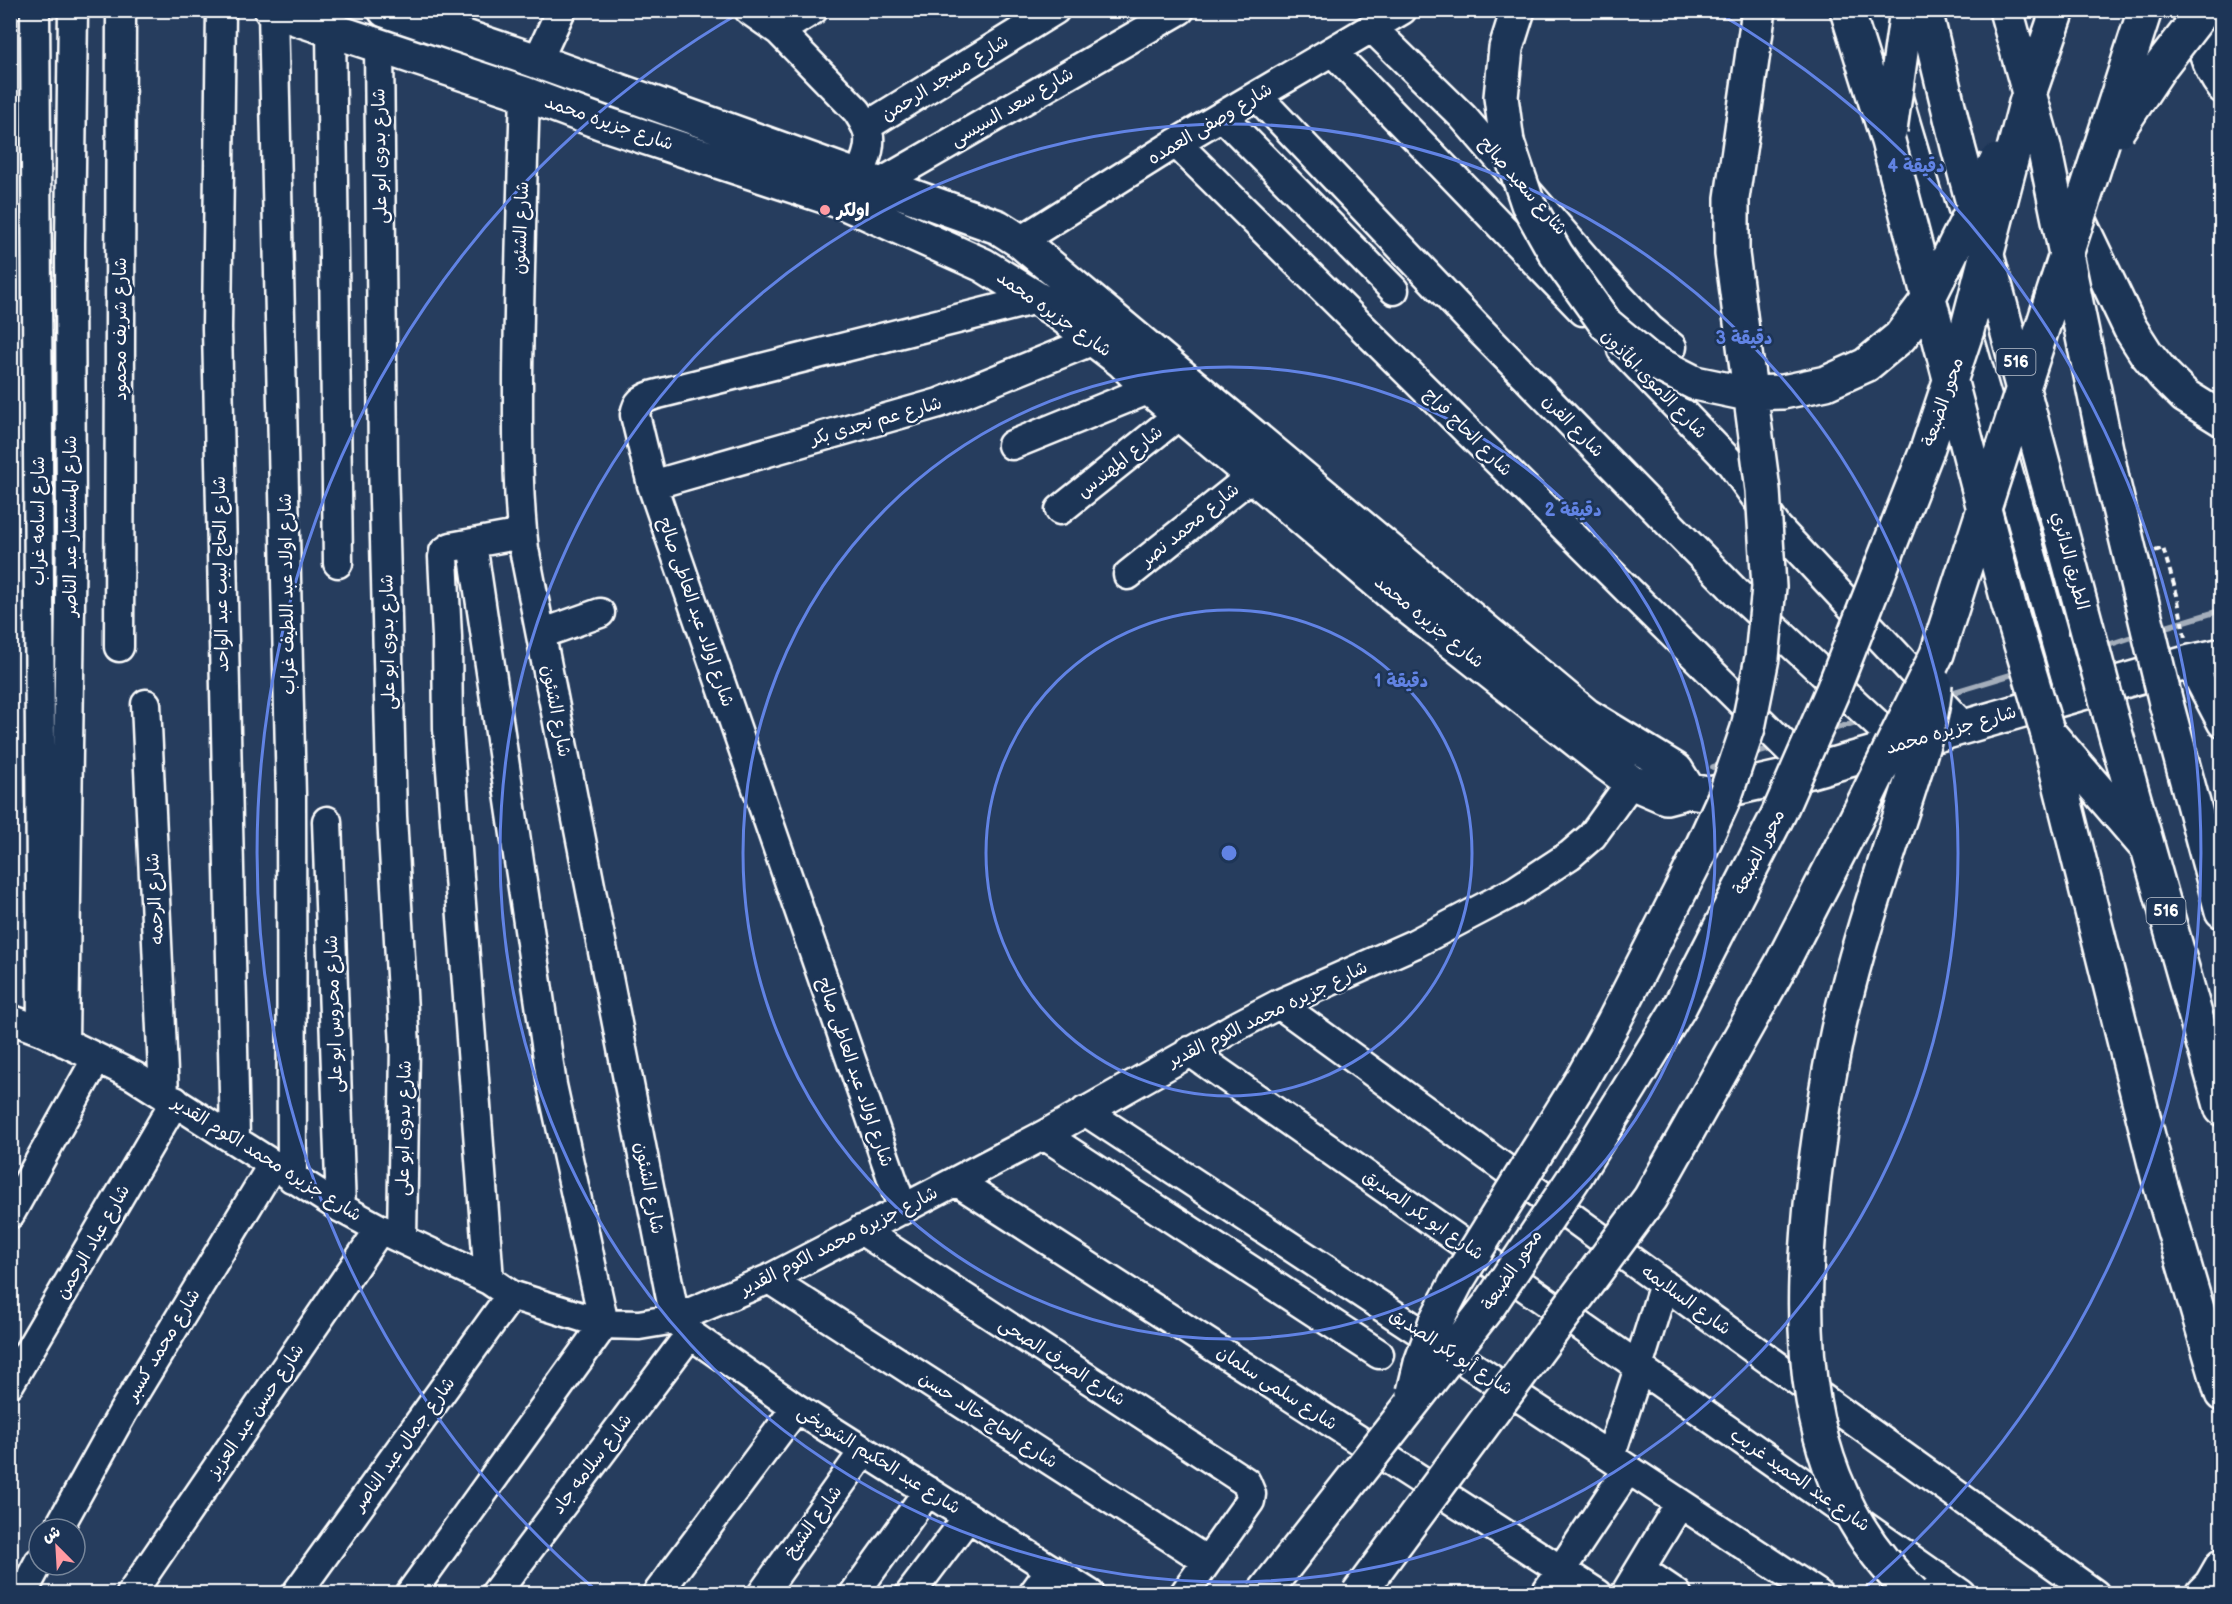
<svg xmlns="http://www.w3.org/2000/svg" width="2232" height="1604" viewBox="0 0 2232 1604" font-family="'Balsamiq Sans','Playpen Sans Arabic',sans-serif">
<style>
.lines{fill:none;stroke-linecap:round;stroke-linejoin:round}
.stream{stroke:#a4aebb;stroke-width:6}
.minor-casing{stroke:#fff;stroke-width:33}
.major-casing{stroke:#fff;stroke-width:38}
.highway-casing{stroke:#fff;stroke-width:38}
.path{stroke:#fff;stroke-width:4;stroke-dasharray:6 4.5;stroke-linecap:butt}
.minor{stroke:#1d3557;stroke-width:28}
.major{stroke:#1d3557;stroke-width:33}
.highway{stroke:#1d3557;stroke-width:33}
.highway-bridge-casing{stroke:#fff;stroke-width:38;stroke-linecap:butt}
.highway-bridge{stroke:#1d3557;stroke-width:33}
.ring{fill:none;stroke:#6183e4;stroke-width:3}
.poi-dot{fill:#ff9aa2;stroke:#1d3557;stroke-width:2}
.labels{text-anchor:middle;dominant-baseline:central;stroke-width:5;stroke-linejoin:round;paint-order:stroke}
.shield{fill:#1d3557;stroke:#bbc2cd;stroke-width:1.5}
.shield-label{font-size:16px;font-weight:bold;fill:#fff}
.street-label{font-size:18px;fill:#fff;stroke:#1d3557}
.poi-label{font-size:18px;font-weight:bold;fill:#fff;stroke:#1d3557;text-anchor:start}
.centre{fill:#6183e4;stroke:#1d3557;stroke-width:3}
.ring-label{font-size:18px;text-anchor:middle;font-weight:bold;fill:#6183e4;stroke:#1d3557;stroke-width:5;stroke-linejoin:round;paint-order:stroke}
</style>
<rect width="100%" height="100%" fill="#263d5e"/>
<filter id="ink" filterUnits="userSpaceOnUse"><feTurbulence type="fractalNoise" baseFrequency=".0167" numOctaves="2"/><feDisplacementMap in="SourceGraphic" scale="12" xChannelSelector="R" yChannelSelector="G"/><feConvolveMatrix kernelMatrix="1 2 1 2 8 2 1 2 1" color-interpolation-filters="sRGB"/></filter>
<g filter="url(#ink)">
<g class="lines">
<path class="stream" d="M2159,629L2222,610
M2102,647L2141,634
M1944,695L2020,672
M1827,731L1863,720
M1749,755L1777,747
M1713,767L1725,763"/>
<defs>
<path id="minor" d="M35,10L42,1031
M221,10L217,328L235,1138
M749,10L779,31L857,111C862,119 868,127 869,137C871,157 856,179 848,196
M1872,10L1989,404L2071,696
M2199,10C2197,38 2205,67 2222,89
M273,11L291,797L292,1178
M1372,28L1463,117L1603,279L1650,329L1672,347
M331,30L338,563
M779,31L813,10
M379,45L383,461L392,816L405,1046L402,1239
M1332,51L1583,311
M537,62L561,10
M525,94C522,188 519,282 518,376C518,434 517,491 524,549L675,1319L690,1334L796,1408L1090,1594
M1257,96L1475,325L1738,594L1900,745
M1222,116L1394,290
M867,126L1055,10
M1176,143L1811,771
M865,192L1180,10
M1020,241L1176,143L1402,10
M1622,350L1730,462L1777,527L1964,727
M1012,445L1150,389
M652,485L939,403L1094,340
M1060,510L1180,414
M1128,575L1253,475
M541,634L600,613
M119,647L121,10
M2190,662L2222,723
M146,704L164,1094
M327,821L341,1208
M1279,1004L1698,1309L2095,1594
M10,1019L42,1031L134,1076L341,1208L380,1229L489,1280L511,1295L604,1324L639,1325L675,1319L769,1279L1044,1135L1235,1027L1279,1004L1414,944L1515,891L1570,855L1592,836L1631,782
M64,1042L71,529L70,243L73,10
M1189,1051L1635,1364L1638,1371L1610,1457
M1085,1111L1818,1594
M1044,1135L1379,1354
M956,1181L1598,1594
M903,1210L652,485L635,415C637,402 642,399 654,395L1037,299
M10,1214L97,1058
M861,1230L1246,1482L1251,1494L1250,1501L1184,1594
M769,1279L1207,1561
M489,1280L448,729L447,637L443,557L444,552L451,547L522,534
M1664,1284L1638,1367L1961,1594
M10,1383L175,1101
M58,1529L123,1412L273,1164
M1640,1569L1677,1594
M22,1594L39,1562
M131,1594L380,1229
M296,1594L511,1295
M410,1594L604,1324L552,1085L472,543
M495,1594L690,1334
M657,1594L796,1408
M762,1594L864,1451
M854,1594L928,1491
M910,1594L968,1517
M1033,1594L1051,1569
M1545,1594L1628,1469
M1625,1594L1680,1503"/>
<path id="major" d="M271,10L525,94L608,125L845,203L983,265L1055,310L1123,362L1150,389L1392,594L1608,765L1631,782L1666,797L1689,791L1709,794L1811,771L2190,662L2222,655
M385,10L525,57L998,227L1020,241L1586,715L1676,770L1689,791"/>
<path id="highway" d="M1507,142L1501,97L1506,48L1518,10
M1740,143L1759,10
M2068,198L2130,328L2146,353L2164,375L2185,396L2222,419
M2166,703L2222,911
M2110,714L2222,1109
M2047,731L2158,1176L2222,1394
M2052,737L2143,843
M2202,1594L2211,1585L2222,1566"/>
</defs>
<use href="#minor" class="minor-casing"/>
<use href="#major" class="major-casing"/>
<use href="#highway" class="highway-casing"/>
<path class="path" d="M2155,551L2163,548L2177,595L2185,638"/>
<use href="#minor" class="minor"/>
<use href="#major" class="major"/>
<use href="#highway" class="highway"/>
<defs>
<path id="highway-bridge" d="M1847,10L1888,141L2009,605L2047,731
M1925,10L1958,147L2110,714
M2006,10L2044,147L2113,483L2166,703
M1890,130L1907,10
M2118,130L2160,67L2204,10
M1507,142L1528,204L1556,254L1606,324L1648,359L1695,383L1743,393L1783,392L1826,383L1866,365L1900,337L1927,301L1997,161
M1414,1392L1421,1363L1436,1321L1457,1281L1582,1079L1613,1023L1694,864L1725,796L1748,728L1762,658L1769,587L1763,490L1732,254V198L1740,143
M1263,1594L1490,1304L1576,1175L1680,1006L1779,813L1833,690L1927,450L1967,330L2026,103L2058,10
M1358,1594L1650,1198L1782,963L1856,819L1937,654L2145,10
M1914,1594C1795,1485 1797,1325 1814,1177C1822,1112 1832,1047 1849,984C1866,917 1889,852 1910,786C1920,753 1933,719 1935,684"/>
</defs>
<use href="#highway-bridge" class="highway-bridge-casing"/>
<use href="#highway-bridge" class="highway-bridge"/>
</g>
</g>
<g class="ring">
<circle cx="1229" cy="853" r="243"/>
<circle cx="1229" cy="853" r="486"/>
<circle cx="1229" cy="853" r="729"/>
<path d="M598 1592A972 972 0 0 1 743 11M1715 11A972 972 0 0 1 1860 1592"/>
</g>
<circle class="poi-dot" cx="825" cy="210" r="6"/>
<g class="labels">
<g class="shield">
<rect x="1996.5" y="349" width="39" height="26" rx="4.5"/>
<rect x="2146.5" y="898" width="39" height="26" rx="4.5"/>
</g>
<g class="shield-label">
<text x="2016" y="362">516</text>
<text x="2166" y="911">516</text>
</g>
<g class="street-label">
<text transform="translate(945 78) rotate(-32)">شارع مسجد الرحمن</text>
<text transform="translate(1012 107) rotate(-30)">شارع سعد السيسى</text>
<text transform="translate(609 123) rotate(19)">شارع جزيره محمد</text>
<text transform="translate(1210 124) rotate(-31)">شارع وصفى العمده</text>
<text transform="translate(380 156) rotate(-91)">شارع بدوى ابو على</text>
<text transform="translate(1523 186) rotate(49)">شارع سعيد صالح</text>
<text transform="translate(521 228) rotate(-88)">شارع الشئون</text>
<text transform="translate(1054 314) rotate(35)">شارع جزيره محمد</text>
<text transform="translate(120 329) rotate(-90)">شارع شريف محمود</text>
<text transform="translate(1654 384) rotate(46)">شارع الاموى المأذون</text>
<text transform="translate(1943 402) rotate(-71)">محور الضبعة</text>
<text transform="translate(876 421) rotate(-16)">شارع عم نجدى بكر</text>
<text transform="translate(1573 426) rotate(46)">شارع الفرن</text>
<text transform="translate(1468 432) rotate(45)">شارع الحاج فراج</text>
<text transform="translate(1120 462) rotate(-39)">شارع المهندس</text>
<text transform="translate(38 521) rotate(-90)">شارع اسامه غراب</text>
<text transform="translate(1190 525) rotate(-39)">شارع محمد نصر</text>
<text transform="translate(70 526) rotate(-90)">شارع المستشار عبد الناصر</text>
<text transform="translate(2070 561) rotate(75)">الطريق الدائري</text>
<text transform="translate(221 574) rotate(-91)">شارع الحاج لبيب عبد الواحد</text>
<text transform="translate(287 594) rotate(-91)">شارع اولاد عبد اللطيف غراب</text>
<text transform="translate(696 612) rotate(71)">شارع اولاد عبد العاطى صالح</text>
<text transform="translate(1429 622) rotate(39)">شارع جزيره محمد</text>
<text transform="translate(388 642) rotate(-91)">شارع بدوى ابو على</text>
<text transform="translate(556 711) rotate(79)">شارع الشئون</text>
<text transform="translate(1951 730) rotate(-16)">شارع جزيره محمد</text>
<text transform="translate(1759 852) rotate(-63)">محور الضبعة</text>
<text transform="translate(155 899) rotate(-93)">شارع الرحمه</text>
<text transform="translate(334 1014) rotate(-92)">شارع محروس ابو على</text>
<text transform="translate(1268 1014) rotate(-26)">شارع جزيره محمد الكوم القدير</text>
<text transform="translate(855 1072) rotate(71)">شارع اولاد عبد العاطى صالح</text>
<text transform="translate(404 1128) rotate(-89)">شارع بدوى ابو على</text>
<text transform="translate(267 1159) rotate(32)">شارع جزيره محمد الكوم القدير</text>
<text transform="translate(649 1188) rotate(79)">شارع الشئون</text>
<text transform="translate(1423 1215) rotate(35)">شارع ابو بكر الصديق</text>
<text transform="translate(839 1241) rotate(-27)">شارع جزيره محمد الكوم القدير</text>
<text transform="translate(93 1242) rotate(-60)">شارع عباد الرحمن</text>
<text transform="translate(1512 1270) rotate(-56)">محور الضبعة</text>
<text transform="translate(1686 1300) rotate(36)">شارع السلايمه</text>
<text transform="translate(163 1345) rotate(-59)">شارع محمد كسبر</text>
<text transform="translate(1451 1352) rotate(33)">شارع أبو بكر الصديق</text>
<text transform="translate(1062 1362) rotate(33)">شارع الصرف الصحى</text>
<text transform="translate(1277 1388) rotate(33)">شارع سلمى سلمان</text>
<text transform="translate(256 1411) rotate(-56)">شارع حسن عبد العزيز</text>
<text transform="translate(988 1420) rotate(33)">شارع الحاج خالد حسن</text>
<text transform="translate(404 1444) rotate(-54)">شارع جمال عبد الناصر</text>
<text transform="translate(879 1460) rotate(32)">شارع عبد الحكيم الشويخى</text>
<text transform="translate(592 1464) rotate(-53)">شارع سلامه جاد</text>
<text transform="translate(1800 1480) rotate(35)">شارع عبد الحميد غريب</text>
<text transform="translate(813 1522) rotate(-54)">شارع الشيخ</text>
</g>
<g class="poi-label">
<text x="837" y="210">اولكر</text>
</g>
</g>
<circle cx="1229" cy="853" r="9" class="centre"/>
<g class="ring-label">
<text x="1916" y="172">4 دقيقة</text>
<text x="1744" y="344">3 دقيقة</text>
<text x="1573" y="516">2 دقيقة</text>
<text x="1401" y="687">1 دقيقة</text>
</g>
<rect width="2232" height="1604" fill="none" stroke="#1d3557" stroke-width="36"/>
<rect x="18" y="18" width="2196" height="1568" fill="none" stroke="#fff" stroke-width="2" filter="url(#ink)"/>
<g transform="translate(57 1547) rotate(336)"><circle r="28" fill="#1d3557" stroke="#77869a" stroke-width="1.5"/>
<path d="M0-4.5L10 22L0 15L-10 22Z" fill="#ff9aa2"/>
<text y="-9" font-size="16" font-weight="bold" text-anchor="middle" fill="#ffffff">ش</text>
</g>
</svg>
